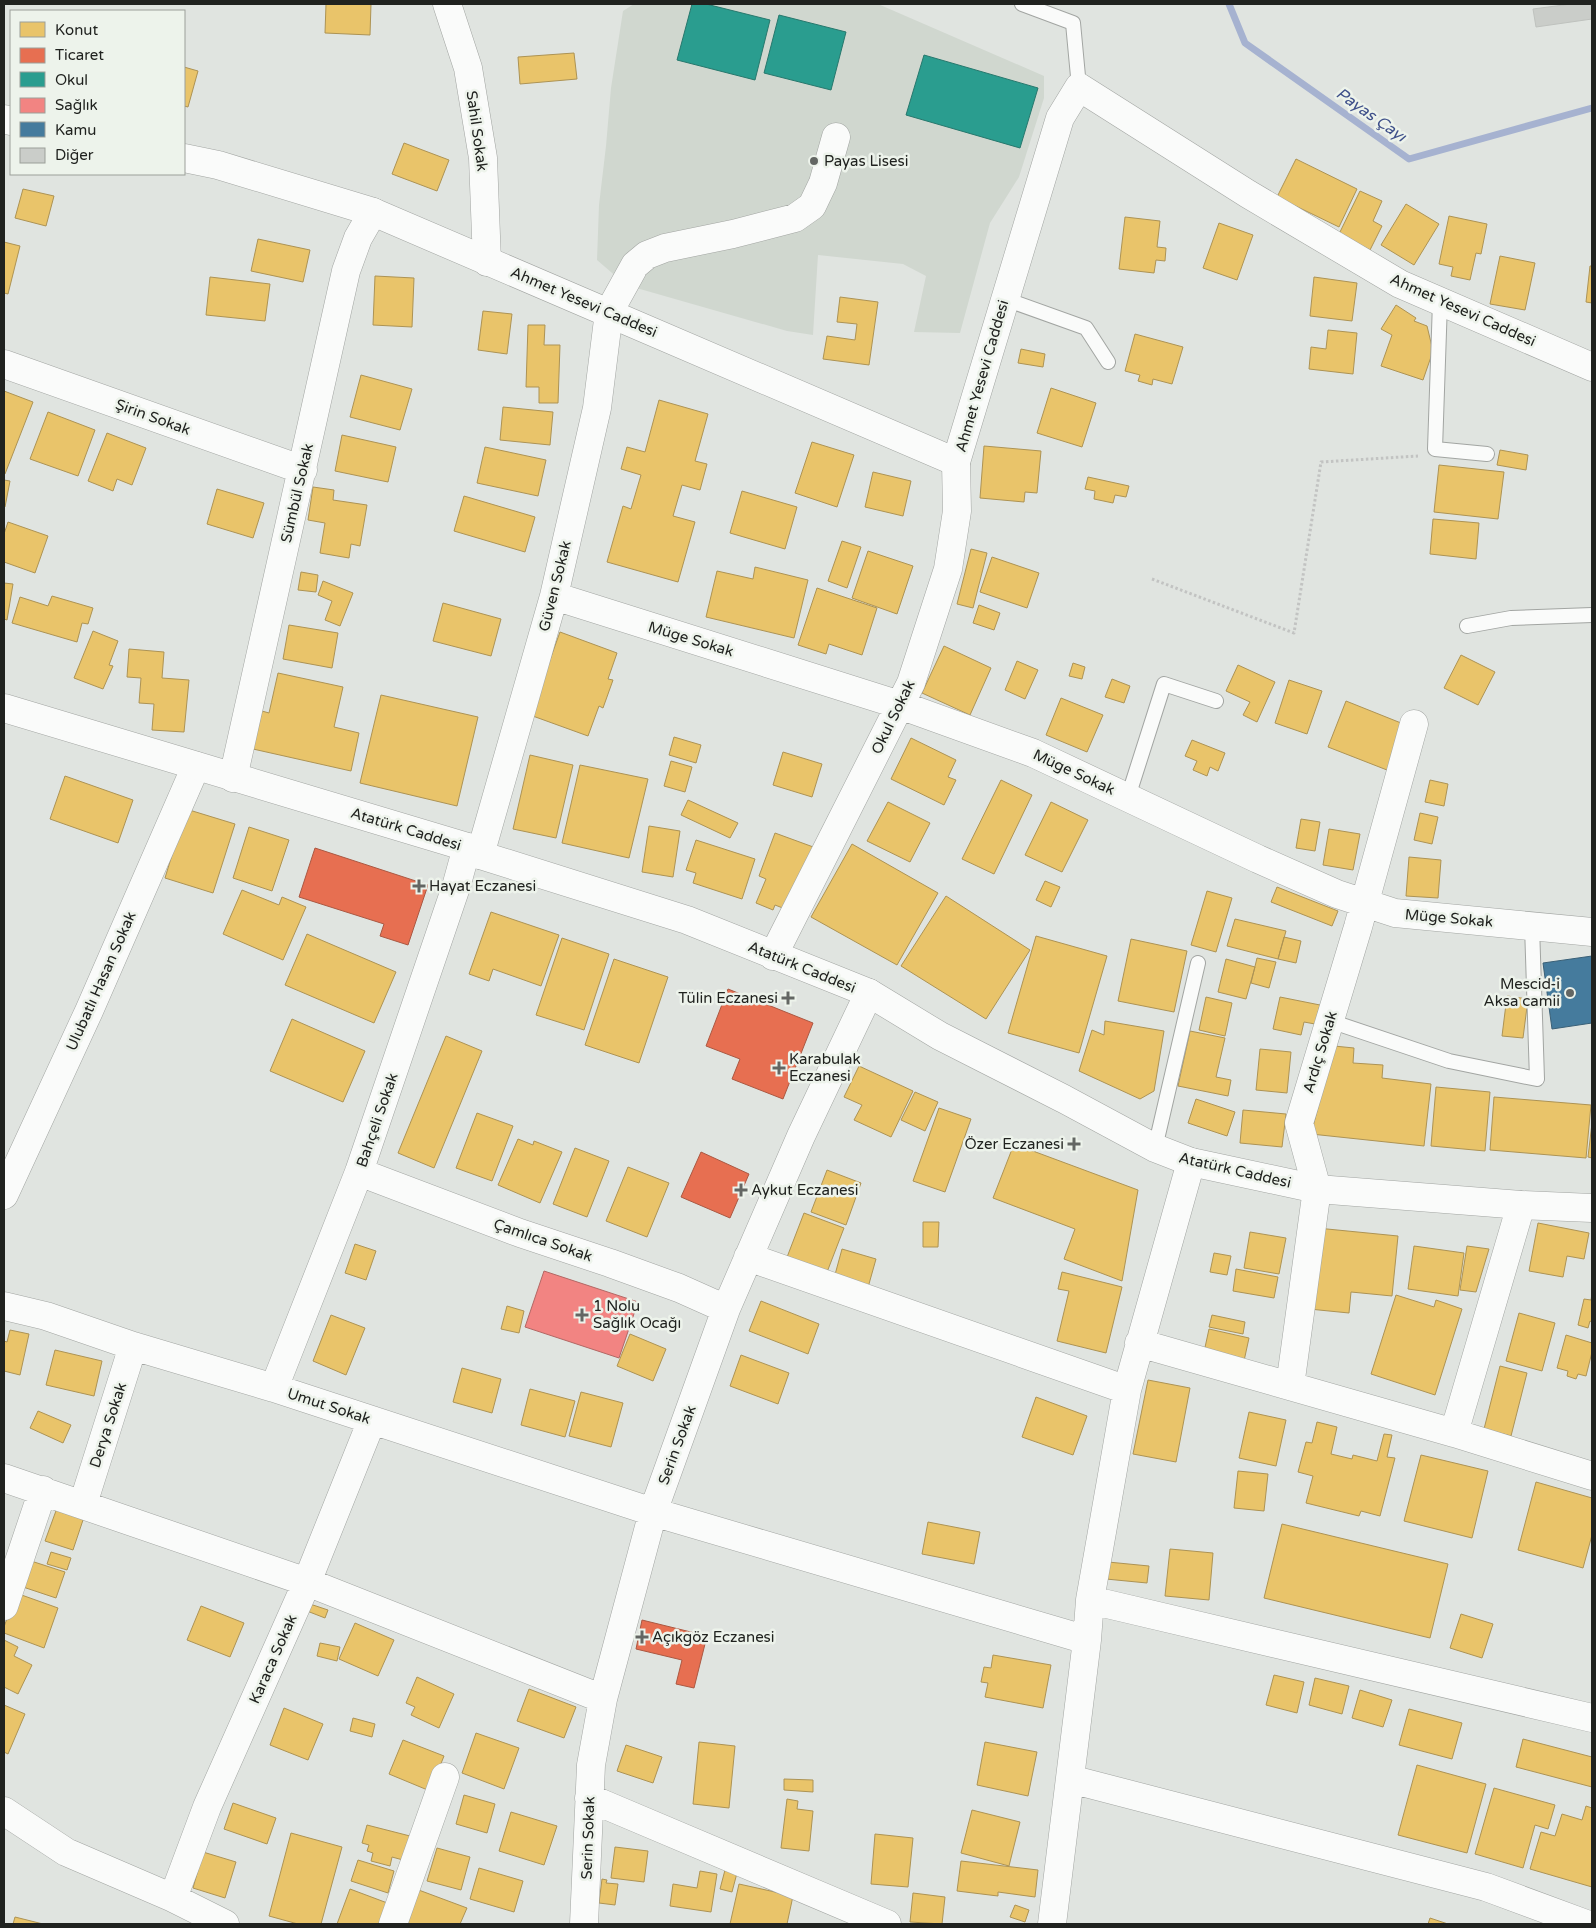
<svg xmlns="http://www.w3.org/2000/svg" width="1596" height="1928" viewBox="0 0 1596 1928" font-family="'Varela Round',sans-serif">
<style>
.built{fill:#d0d7cf}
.homes{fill:#e9c46a;stroke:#ad9354}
.shops{fill:#e76f51;stroke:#ab5842}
.schools{fill:#2a9d8f;stroke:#27786d}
.health{fill:#f28482;stroke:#b36764}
.public{fill:#457b9d;stroke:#3a6077}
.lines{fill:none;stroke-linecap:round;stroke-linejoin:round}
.stream{stroke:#a6b2d0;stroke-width:7}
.building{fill:#cacdc9;stroke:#bfc2be}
.service-casing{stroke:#a2a5a2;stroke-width:16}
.minor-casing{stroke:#a2a5a2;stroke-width:29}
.tertiary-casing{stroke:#a2a5a2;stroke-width:29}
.path{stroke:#c2c3c2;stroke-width:3;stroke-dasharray:2.5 2.5;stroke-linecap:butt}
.service{stroke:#fafbfa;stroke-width:14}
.minor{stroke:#fafbfa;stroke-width:28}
.tertiary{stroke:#fafbfa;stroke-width:28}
.poi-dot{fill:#636663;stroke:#edf3eb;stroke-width:2}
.labels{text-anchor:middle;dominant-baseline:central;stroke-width:5;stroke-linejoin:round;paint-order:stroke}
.street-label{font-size:15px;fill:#20221f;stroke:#edf3eb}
.poi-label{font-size:15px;fill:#20221f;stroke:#edf3eb;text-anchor:start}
.water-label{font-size:16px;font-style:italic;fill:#3f508a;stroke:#edf3eb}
</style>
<rect width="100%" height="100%" fill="#e0e4e0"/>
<path class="built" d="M634,4H878L1044,76V98L1019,177L990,223L960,333L914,332L926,276L903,264L818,255L813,335L787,331L626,285L597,260L599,205L606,146L611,88L623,11Z"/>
<path class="homes" d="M326,4H371L370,35L325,33Z
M574,53L577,79L520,84L518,57Z
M184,67L198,71L188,107L184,106Z
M404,143L449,160L437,191L392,174Z
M1296,159L1357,189L1339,227L1277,197Z
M23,189L54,196L46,226L15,218Z
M1360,191L1382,201L1373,221L1382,226L1370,250L1339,234Z
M1406,204L1439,224L1414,265L1381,245Z
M1449,216L1487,224L1481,254L1476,253L1470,280L1451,276L1453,267L1439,264Z
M1125,217L1160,221L1157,247L1166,248L1165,261L1156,260L1154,273L1119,269Z
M1219,223L1253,235L1237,280L1203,268Z
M258,239L310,250L303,282L251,271Z
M4,242L20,246L8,294L4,293Z
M1500,256L1535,263L1525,310L1490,304Z
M1590,266H1592V303L1586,302Z
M375,276L414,278L412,327L373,325Z
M210,277L270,284L265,321L206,315Z
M1314,277L1357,283L1352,321L1310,316Z
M840,297L878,302L869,365L823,359L827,336L855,340L857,324L837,322Z
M1396,305L1416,318L1414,321L1427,326L1433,351L1423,380L1381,366L1392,335L1381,329Z
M483,311L512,314L507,354L478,350Z
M528,325H545L544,345H560L558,403H539V387H526Z
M1328,330L1357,333L1353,374L1309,369L1311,347L1326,349Z
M1135,334L1183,347L1172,384L1153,379L1152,385L1138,381L1140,375L1125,371Z
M1021,349L1045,354L1043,367L1018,363Z
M361,375L412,389L400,430L350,417Z
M1051,388L1096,403L1082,447L1037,433Z
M4,391L33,402L5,474H4Z
M659,400L708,414L695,461L707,464L700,490L682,485L673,516L695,522L678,582L607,562L623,506L631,509L641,475L621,469L627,447L645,452Z
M503,407L553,412L550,445L500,440Z
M48,412L95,430L78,476L30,459Z
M107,433L146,448L132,485L117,479L113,491L88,481Z
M342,435L396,447L388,482L335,471Z
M812,442L854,455L837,507L795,493Z
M984,446L1041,451L1037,493L1025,492L1024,502L980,498Z
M485,447L546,460L538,496L477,483Z
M1500,450L1528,455L1526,470L1497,465Z
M1439,465L1504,472L1498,519L1434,512Z
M873,472L911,481L903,516L865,507Z
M1088,477L1129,486L1126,497L1115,495L1113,503L1094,499L1095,491L1085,489Z
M4,480L10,481L5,507H4Z
M313,487L334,490L333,500L367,505L360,546L351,544L349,558L320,553L325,523L308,520Z
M217,489L264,503L253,538L207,524Z
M742,491L797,507L785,549L730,533Z
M464,496L535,517L525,552L454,531Z
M1433,519L1479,523L1476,559L1430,554Z
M8,522L48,536L35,573L4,562V534Z
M842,541L861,547L847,588L828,581Z
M971,549L987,553L973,608L957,604Z
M868,551L913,566L897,614L852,598Z
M992,557L1039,573L1027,608L980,592Z
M755,567L808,580L794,638L706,617L717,571L753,579Z
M301,572L318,575L316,592L298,590Z
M323,581L353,593L340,626L325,620L332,601L318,595Z
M4,583L13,584L7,620L4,619Z
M817,588L877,608L862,655L829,644L826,654L798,645Z
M52,596L93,608L88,624L82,623L77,642L12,623L20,597L48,606Z
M443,603L501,619L491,656L433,641Z
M979,605L1000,613L994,630L973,623Z
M289,625L338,633L332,668L283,659Z
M93,631L118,641L109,665L113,666L103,689L74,678Z
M560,632L617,653L608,679L613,680L603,708L599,706L588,736L530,715Z
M944,646L991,668L970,715L922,693Z
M129,649L164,652L162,678L189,680L184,732L152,730L154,704L139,703L141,678L127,677Z
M1461,655L1495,672L1478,705L1444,688Z
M1017,661L1038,670L1025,699L1005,690Z
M1073,663L1085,667L1082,679L1069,676Z
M1238,665L1275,682L1257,722L1243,715L1250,702L1226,691Z
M278,673L343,687L334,727L359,733L351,771L253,749L262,711L269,713Z
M1112,679L1130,686L1124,703L1105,697Z
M1289,680L1322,691L1307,734L1275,723Z
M381,695L478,717L457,806L360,783Z
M1061,698L1103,715L1087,752L1046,735Z
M1346,701L1406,725L1387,770L1328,747Z
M674,737L701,745L696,763L669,755Z
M911,738L956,760L948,777L956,780L944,805L891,779Z
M1192,740L1225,753L1218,771L1210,767L1207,776L1193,770L1197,761L1185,756Z
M783,752L822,764L812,797L773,785Z
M530,755L573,765L556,838L513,829Z
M671,761L692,767L685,792L664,786Z
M580,765L648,779L629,858L562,843Z
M65,776L133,800L118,843L50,819Z
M1001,780L1032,795L994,874L962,859Z
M1430,780L1448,784L1444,806L1425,802Z
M688,800L738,823L730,838L681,815Z
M888,802L930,823L910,862L867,841Z
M1051,802L1088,820L1062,872L1025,855Z
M186,809L235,824L213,893L165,878Z
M1420,813L1438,817L1432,844L1414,840Z
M1301,819L1320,822L1315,851L1296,848Z
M649,826L680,831L673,877L642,872Z
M249,827L289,840L272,891L233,878Z
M1329,829L1360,834L1353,870L1323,865Z
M775,833L816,848L793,912L775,905L773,910L756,903L766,879L759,876Z
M696,840L755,859L742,899L693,883L696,873L686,870Z
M852,844L938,893L897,965L811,917Z
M1409,857L1441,860L1438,898L1406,896Z
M1045,881L1060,887L1051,907L1036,900Z
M1277,887L1338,911L1332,926L1271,902Z
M242,890L279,905L282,897L306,907L283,960L223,934Z
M1207,891L1232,898L1216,952L1191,945Z
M946,896L1030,950L986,1019L901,966Z
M491,912L559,935L541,986L493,969L489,981L469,974Z
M1235,919L1286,931L1278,959L1227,946Z
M307,934L396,972L374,1023L285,985Z
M1036,936L1107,956L1079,1053L1008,1033Z
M1284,937L1301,941L1296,963L1278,959Z
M562,938L609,954L584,1030L536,1015Z
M1131,939L1187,951L1174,1012L1118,1001Z
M1257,958L1276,962L1269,988L1251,983Z
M614,959L668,977L639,1063L585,1045Z
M1226,959L1255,967L1246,999L1218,992Z
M1507,996L1528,999L1523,1038L1502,1036Z
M1206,997L1232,1003L1225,1036L1199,1030Z
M1280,997L1320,1005L1315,1024L1304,1022L1301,1035L1273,1029Z
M292,1019L365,1051L343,1102L270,1071Z
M1105,1021L1164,1031L1154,1091L1140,1099L1079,1071L1092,1030L1104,1035Z
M1190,1031L1225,1038L1216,1077L1231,1080L1228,1096L1178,1086Z
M446,1036L482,1051L434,1168L398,1153Z
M1334,1046L1354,1048L1353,1063L1383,1065L1382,1078L1431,1084L1424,1146L1311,1134Z
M1260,1049L1291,1052L1287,1093L1256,1090Z
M859,1066L913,1091L891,1137L854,1120L862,1105L844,1097Z
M1436,1087L1490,1092L1485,1151L1431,1146Z
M915,1092L938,1102L925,1131L901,1120Z
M1494,1097L1591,1105L1586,1158L1490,1150Z
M1196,1099L1235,1112L1227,1136L1188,1123Z
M939,1108L971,1119L945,1192L913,1181Z
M1243,1110L1286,1114L1282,1147L1240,1143Z
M477,1113L513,1126L492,1181L456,1168Z
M1592,1123V1158L1588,1157Z
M518,1139L533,1145L534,1141L562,1152L540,1203L498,1185Z
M1014,1144L1138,1190L1122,1281L1064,1259L1075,1229L993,1198Z
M575,1148L609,1161L587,1217L553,1204Z
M628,1167L669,1183L647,1237L606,1221Z
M827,1170L861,1183L846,1225L811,1212Z
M804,1213L844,1228L824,1280L784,1265Z
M923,1222H939L938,1247H923Z
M1538,1223L1589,1233L1584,1259L1567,1256L1563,1277L1529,1271Z
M1317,1228L1398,1236L1392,1296L1351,1292L1349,1313L1309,1309Z
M1250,1232L1286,1238L1279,1274L1244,1268Z
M355,1244L376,1251L366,1280L345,1273Z
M1414,1246L1464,1253L1458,1296L1408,1289Z
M1467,1246L1489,1249L1476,1292L1460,1290Z
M842,1249L876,1259L867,1291L833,1282Z
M1214,1253L1231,1256L1227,1275L1210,1272Z
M1236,1269L1278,1277L1274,1298L1233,1291Z
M1062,1272L1122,1287L1106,1353L1057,1341L1069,1291L1058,1289Z
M1592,1294V1322L1590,1321L1588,1328L1578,1325L1584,1299L1591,1300Z
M1396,1295L1434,1307L1436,1300L1462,1309L1435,1395L1371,1374Z
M761,1301L819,1324L808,1354L749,1331Z
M507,1306L524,1311L519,1333L501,1329Z
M1519,1313L1555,1323L1542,1371L1506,1361Z
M331,1315L365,1328L346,1375L313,1361Z
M1212,1315L1245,1322L1243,1334L1209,1327Z
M1209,1329L1249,1338L1244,1361L1204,1352Z
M10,1330L29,1334L20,1375L4,1371V1341L7,1342Z
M630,1334L666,1349L653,1381L617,1366Z
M1566,1335L1592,1343V1352L1586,1376L1578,1374L1576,1379L1567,1376L1568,1371L1557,1368Z
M55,1350L102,1361L94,1396L46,1385Z
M741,1355L789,1373L778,1404L730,1386Z
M1500,1366L1527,1373L1511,1436L1484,1429Z
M462,1368L501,1379L492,1413L453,1402Z
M1148,1380L1190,1388L1176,1462L1133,1454Z
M530,1389L575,1401L565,1437L521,1425Z
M581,1392L623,1403L611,1447L569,1436Z
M1036,1397L1087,1416L1073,1455L1022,1437Z
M38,1411L71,1425L63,1443L30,1428Z
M1249,1412L1286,1420L1276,1466L1239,1458Z
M1317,1422L1337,1427L1331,1454L1352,1459L1353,1455L1377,1461L1384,1434L1392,1435L1387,1457L1395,1458L1380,1516L1361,1511L1359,1516L1306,1503L1313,1476L1298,1472L1306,1442L1312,1443Z
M1421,1455L1488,1471L1472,1538L1404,1521Z
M1238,1471L1268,1474L1264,1511L1234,1508Z
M1536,1482L1592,1498V1535L1583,1568L1518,1550Z
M57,1508L84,1517L73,1550L45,1541Z
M928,1522L980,1532L974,1564L922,1554Z
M1282,1524L1448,1564L1430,1638L1264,1598Z
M1170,1549L1213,1553L1209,1600L1165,1596Z
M51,1552L71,1558L67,1570L47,1564Z
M28,1560L65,1572L56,1598L20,1586Z
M1108,1562L1149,1566L1147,1583L1106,1579Z
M16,1593L58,1608L44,1648L4,1633V1627Z
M310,1604L328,1610L325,1618L307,1611Z
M201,1606L244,1623L230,1657L187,1640Z
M1461,1614L1493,1624L1482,1658L1450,1648Z
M355,1623L394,1640L378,1676L339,1659Z
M4,1640L18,1647L14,1656L32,1665L18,1694L4,1687Z
M320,1643L340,1647L337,1661L317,1656Z
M993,1655L1051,1665L1043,1708L985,1697L988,1683L981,1682L984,1667L991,1668Z
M1274,1675L1304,1682L1297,1713L1266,1705Z
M417,1677L454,1694L439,1728L411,1715L415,1707L406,1703Z
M1315,1678L1349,1686L1342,1714L1309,1705Z
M529,1689L576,1707L564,1738L517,1721Z
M1360,1690L1392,1700L1383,1727L1352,1718Z
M4,1705L25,1714L8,1754L4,1752Z
M284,1708L323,1724L308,1760L270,1745Z
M1409,1709L1462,1723L1452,1759L1399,1745Z
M353,1718L375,1724L372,1737L350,1731Z
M476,1733L519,1748L504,1789L462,1773Z
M1523,1739L1592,1757V1787L1516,1767Z
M403,1740L444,1756L430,1791L389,1774Z
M699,1742L735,1746L729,1808L693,1804Z
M985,1742L1037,1752L1028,1796L977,1785Z
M626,1745L662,1757L653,1783L617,1771Z
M1417,1765L1486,1784L1467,1853L1398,1835Z
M784,1779L813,1780V1792L784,1790Z
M1494,1788L1555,1805L1548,1829L1535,1825L1523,1868L1475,1854Z
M464,1795L495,1804L487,1833L456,1824Z
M787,1799L798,1801L797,1809L813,1811L809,1851L781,1848Z
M233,1803L276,1818L267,1844L224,1829Z
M1586,1806L1592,1808V1887L1530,1869L1541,1832L1555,1836L1562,1814L1582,1820Z
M972,1810L1020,1822L1009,1866L961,1853Z
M511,1812L557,1826L544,1865L499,1851Z
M367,1825L410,1836L403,1860L392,1857L390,1866L371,1861L373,1853L367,1851L369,1845L362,1843Z
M291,1833L342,1847L321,1924H298L269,1916Z
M875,1834L913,1838L908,1887L871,1884Z
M615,1847L648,1851L644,1882L611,1878Z
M437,1848L470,1857L461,1890L427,1881Z
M203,1852L236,1862L225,1898L193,1888Z
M358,1860L394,1871L388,1893L351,1881Z
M961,1861L1038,1870L1035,1897L998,1892V1896L957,1891Z
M479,1868L523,1881L514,1912L470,1899Z
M725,1870L737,1873L732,1892L720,1889Z
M700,1871L717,1874L711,1912L670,1906L673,1884L697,1888Z
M602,1879L607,1880L606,1883L618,1884L615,1905L599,1903Z
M739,1884L793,1896L787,1924H730Z
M350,1889L390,1904L382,1924H337Z
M416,1889L467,1908L460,1924H410L403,1922Z
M913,1893L945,1897L942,1924L910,1922Z
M1015,1905L1029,1910L1025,1922L1010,1917Z
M15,1917L43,1924H13Z
M1430,1918L1448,1924H1428Z"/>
<path class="shops" d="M315,848L428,885L408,945L380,936L384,924L299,897Z
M728,989L813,1023L783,1099L732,1079L740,1059L706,1046Z
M701,1152L749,1174L730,1218L681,1197Z
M642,1620L707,1636L694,1688L676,1684L682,1660L636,1649Z"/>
<path class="schools" d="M692,4H706L770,20L755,80L677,60Z
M779,15L846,32L831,90L764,73Z
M924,55L1038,88L1020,148L906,115Z"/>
<path class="health" d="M544,1271L638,1302L619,1358L525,1327Z"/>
<path class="public" d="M1592,956V1023L1552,1029L1543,963Z"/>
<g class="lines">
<path class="stream" d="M1229,4L1245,43L1409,159L1592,108"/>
</g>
<path class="building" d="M1571,4H1592V19L1536,27L1533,9Z"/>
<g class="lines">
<defs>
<path id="service" d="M1022,4L1073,23L1079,87
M1005,299L1086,328L1108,362
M1440,302L1435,449L1487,454
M1467,626L1511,618L1592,615
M1128,797L1164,684L1216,701
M1330,1021L1449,1061L1537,1079L1532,926
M1155,1148L1198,963"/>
<path id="minor" d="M447,4L468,68L483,158L487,262
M4,364L303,470
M554,596L900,705L1033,753L1258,859L1337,894L1395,913L1592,932
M233,778L346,271L358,238L373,212
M480,855L554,596L597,408L609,312L635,265L647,255L665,248L733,234L795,218L812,206L823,183L836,137
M773,956L911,683L948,569L957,511L956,462
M359,1172L520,1233L610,1263L679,1288L726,1309
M4,1195L89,1011L196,766
M748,1257L1127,1390
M4,1306L46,1316L133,1346L274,1388L653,1512L1087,1640
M1139,1343L1454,1433L1592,1476
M1290,1386L1317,1189L1299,1123L1358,927L1414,724
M274,1388L359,1172L456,887L467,847
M1454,1433L1521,1205
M4,1478L307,1582L603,1699
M83,1504L133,1346
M1090,1600L1592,1718
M4,1606L43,1490
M1070,1779L1486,1887L1586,1924
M589,1798L887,1924
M4,1811L66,1852L173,1898L225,1924
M173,1898L207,1807L307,1582L372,1420
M393,1924L445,1777
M584,1924L591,1765L603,1699L653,1512L726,1309L801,1136L869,993
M1052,1924L1087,1640L1090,1600L1127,1390L1191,1162"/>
<path id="tertiary" d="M4,119L11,121
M184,158L218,165L373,212L956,462L1060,118L1079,87L1248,194L1400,284L1592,367
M4,708L467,847L480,855L687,920L869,993L940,1036L1064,1099L1155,1148L1191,1162L1317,1189L1521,1205L1592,1208"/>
</defs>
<use href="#service" class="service-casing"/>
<use href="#minor" class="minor-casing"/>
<use href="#tertiary" class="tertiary-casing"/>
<path class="path" d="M1152,579L1294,633L1321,462L1418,456"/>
<use href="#service" class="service"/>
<use href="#minor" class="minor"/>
<use href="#tertiary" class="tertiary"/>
</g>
<g class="poi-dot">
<circle cx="814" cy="161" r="5"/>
<path d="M416.5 878.5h5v5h5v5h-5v5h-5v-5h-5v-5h5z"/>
<circle cx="1570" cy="993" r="5"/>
<path d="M785.5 990.5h5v5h5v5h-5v5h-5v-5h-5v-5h5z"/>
<path d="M776.5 1060.5h5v5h5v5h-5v5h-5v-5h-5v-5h5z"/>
<path d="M1071.5 1136.5h5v5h5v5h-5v5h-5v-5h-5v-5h5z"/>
<path d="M738.5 1182.5h5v5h5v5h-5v5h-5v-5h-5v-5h5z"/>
<path d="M579.5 1307.5h5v5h5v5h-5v5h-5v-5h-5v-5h5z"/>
<path d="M639.5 1629.5h5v5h5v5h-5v5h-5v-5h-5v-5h5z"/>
</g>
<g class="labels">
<g class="street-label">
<text transform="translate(477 131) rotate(82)">Sahil Sokak</text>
<text transform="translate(584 302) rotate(23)">Ahmet Yesevi Caddesi</text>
<text transform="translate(1463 310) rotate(24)">Ahmet Yesevi Caddesi</text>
<text transform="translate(982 376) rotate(-74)">Ahmet Yesevi Caddesi</text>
<text transform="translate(153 417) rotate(20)">Şirin Sokak</text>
<text transform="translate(297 493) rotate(-77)">Sümbül Sokak</text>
<text transform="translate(555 586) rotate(-76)">Güven Sokak</text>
<text transform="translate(691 639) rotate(17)">Müge Sokak</text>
<text transform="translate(893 717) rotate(-64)">Okul Sokak</text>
<text transform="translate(1074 772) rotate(25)">Müge Sokak</text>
<text transform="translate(406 829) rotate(17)">Atatürk Caddesi</text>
<text transform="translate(1449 918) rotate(5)">Müge Sokak</text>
<text transform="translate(802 967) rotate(22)">Atatürk Caddesi</text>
<text transform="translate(101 981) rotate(-66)">Ulubatlı Hasan Sokak</text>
<text transform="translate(1320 1052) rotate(-73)">Ardıç Sokak</text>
<text transform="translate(377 1120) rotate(-71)">Bahçeli Sokak</text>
<text transform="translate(1235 1170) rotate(13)">Atatürk Caddesi</text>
<text transform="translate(543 1240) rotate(19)">Çamlıca Sokak</text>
<text transform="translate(329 1406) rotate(18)">Umut Sokak</text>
<text transform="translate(108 1425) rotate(-72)">Derya Sokak</text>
<text transform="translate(677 1445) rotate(-70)">Serin Sokak</text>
<text transform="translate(273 1659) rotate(-66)">Karaca Sokak</text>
<text transform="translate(588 1838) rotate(-88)">Serin Sokak</text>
</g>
<g class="poi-label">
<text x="824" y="161">Payas Lisesi</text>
<text x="429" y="886">Hayat Eczanesi</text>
<text x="1560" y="984" text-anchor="end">Mescid-i<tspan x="1560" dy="17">Aksa camii</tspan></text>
<text x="778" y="998" text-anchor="end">Tülin Eczanesi</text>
<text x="789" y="1059">Karabulak<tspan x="789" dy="17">Eczanesi</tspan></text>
<text x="1064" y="1144" text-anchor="end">Özer Eczanesi</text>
<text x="751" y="1190">Aykut Eczanesi</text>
<text x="593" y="1306">1 Nolu<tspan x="593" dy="17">Sağlık Ocağı</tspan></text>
<text x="652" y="1637">Açıkgöz Eczanesi</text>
</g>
<g class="water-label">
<text transform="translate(1371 115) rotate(35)">Payas Çayı</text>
</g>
</g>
<rect width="1596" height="1928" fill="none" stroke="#20221f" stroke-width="10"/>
<rect x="10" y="10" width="175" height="165" fill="#edf3eb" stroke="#9b9f99"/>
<rect x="20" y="22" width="25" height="15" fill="#e9c46a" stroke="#9b9f99"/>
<text x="55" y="35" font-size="15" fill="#20221f">Konut</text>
<rect x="20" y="48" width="25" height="15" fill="#e76f51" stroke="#9b9f99"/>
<text x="55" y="60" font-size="15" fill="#20221f">Ticaret</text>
<rect x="20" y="72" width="25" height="15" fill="#2a9d8f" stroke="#9b9f99"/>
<text x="55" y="85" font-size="15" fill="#20221f">Okul</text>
<rect x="20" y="98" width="25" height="15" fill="#f28482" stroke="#9b9f99"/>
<text x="55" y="110" font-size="15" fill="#20221f">Sağlık</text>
<rect x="20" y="122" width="25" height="15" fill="#457b9d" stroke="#9b9f99"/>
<text x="55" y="135" font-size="15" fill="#20221f">Kamu</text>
<rect x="20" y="148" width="25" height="15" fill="#cacdc9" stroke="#9b9f99"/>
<text x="55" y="160" font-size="15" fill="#20221f">Diğer</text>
</svg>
